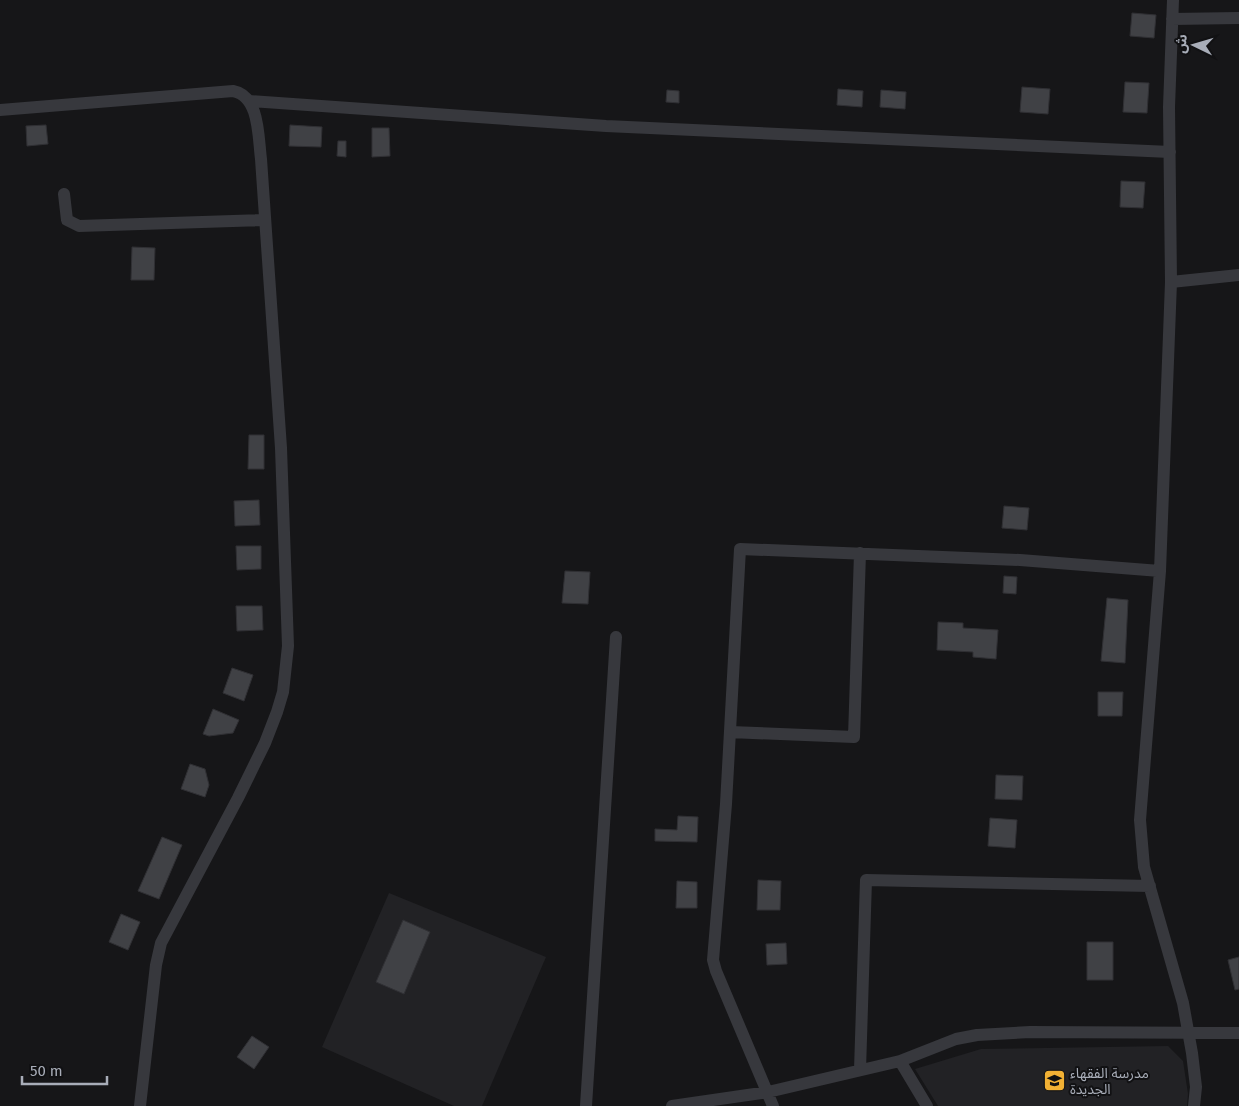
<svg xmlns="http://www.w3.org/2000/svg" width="1239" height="1106" viewBox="0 0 1239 1106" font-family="'Fira Sans','Noto Sans Arabic',sans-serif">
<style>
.built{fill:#222225}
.building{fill:#404145;stroke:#303034}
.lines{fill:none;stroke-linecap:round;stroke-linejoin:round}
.minor{stroke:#37383d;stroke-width:12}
.labels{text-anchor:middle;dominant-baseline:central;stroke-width:4;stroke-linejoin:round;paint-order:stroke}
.poi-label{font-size:14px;fill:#a8adb8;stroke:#111113;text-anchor:start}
</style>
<rect width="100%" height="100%" fill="#161618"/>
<path class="built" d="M389,893L546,957L482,1106H454L322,1047Z
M1168,1046L1183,1061L1188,1094L1187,1106H938L915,1069L981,1049Z"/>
<path class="building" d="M1132,13L1156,15L1154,38L1130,36Z
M1125,82L1149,83L1147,113L1123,112Z
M1022,87L1050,89L1048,114L1020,112Z
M838,89L863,91L862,107L837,105Z
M667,90L679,91V103L666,102Z
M881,90L906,92L905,109L880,107Z
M46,125L48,144L27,146L26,126Z
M290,125L322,127L321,147L289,146Z
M372,128H389L390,156L372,157Z
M338,141H346V157L337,156Z
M1121,181L1145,182L1143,208L1120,207Z
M132,247L155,248L154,280H131Z
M249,435H264V469H248Z
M259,500L260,525L235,526L234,501Z
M1004,506L1029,508L1027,530L1002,528Z
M236,546H261V569L237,570Z
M565,571L590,572L588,604L562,603Z
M1004,576L1017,577L1016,594L1003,593Z
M1107,598L1128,600L1125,663L1101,661Z
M236,606H262L263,630L237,631Z
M938,622L963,623V628L998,630L996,659L973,657V652L937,650Z
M232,668L253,675L244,701L223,693Z
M1098,692H1123L1122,716H1098Z
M213,709L239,720L233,733L209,736L203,734Z
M190,764L205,769L209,785L205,797L181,789Z
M996,775L1023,776L1022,800L995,799Z
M678,816L698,817L697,842L655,841V829L677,830Z
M990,818L1017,820L1015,848L988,846Z
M162,837L182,845L159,899L138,891Z
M758,880L781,881L780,910H757Z
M677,881L697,882V908H676Z
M121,914L140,922L128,950L109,942Z
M403,920L430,932L404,994L376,982Z
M1087,942H1113V980H1087Z
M786,943L787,964L767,965L766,944Z
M1239,957V989L1235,990L1228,960Z
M252,1036L269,1047L254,1069L237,1057Z"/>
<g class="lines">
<path class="minor" d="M1173,0L1169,107L1171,282L1160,571L1140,820L1144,867L1183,1003L1192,1053L1196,1087L1194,1106
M1172,19L1239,18
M249,101L606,126L1170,152
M0,110L233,91C260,96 258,137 261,159L281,448L288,646L283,692L277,712L265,743L238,798L161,943L156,965L140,1106
M64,194L67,220L79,226L264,220
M1171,282L1239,275
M730,732L854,737L860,553
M900,1061L927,1106
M860,1070L866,880L1150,886
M586,1106L616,637
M672,1106L768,1092L900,1061L956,1039L977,1035L1030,1032L1239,1033
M773,1106L716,971L713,960L726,804L740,549L1020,560L1160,571"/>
</g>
<defs>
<symbol id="school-square" viewBox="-11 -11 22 22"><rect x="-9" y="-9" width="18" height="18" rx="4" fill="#f2b134" stroke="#111113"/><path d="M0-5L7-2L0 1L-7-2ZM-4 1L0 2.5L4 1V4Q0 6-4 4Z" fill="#111"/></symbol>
</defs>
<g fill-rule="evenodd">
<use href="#school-square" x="1042" y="1068" width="25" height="25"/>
</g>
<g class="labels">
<g class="poi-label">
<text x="1070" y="1073">مدرسة الفقهاء<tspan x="1070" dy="16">الجديدة</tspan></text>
</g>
</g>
<g transform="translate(1194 45) rotate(275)" stroke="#111113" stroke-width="4" paint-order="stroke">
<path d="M0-4L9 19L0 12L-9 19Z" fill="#a8adb8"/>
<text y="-8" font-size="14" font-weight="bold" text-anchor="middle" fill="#a8adb8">ش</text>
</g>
<path d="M22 1076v8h85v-8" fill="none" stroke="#a8adb8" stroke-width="2.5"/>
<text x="30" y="1076" font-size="15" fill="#a8adb8" stroke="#111113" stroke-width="4" paint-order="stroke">50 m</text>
</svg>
